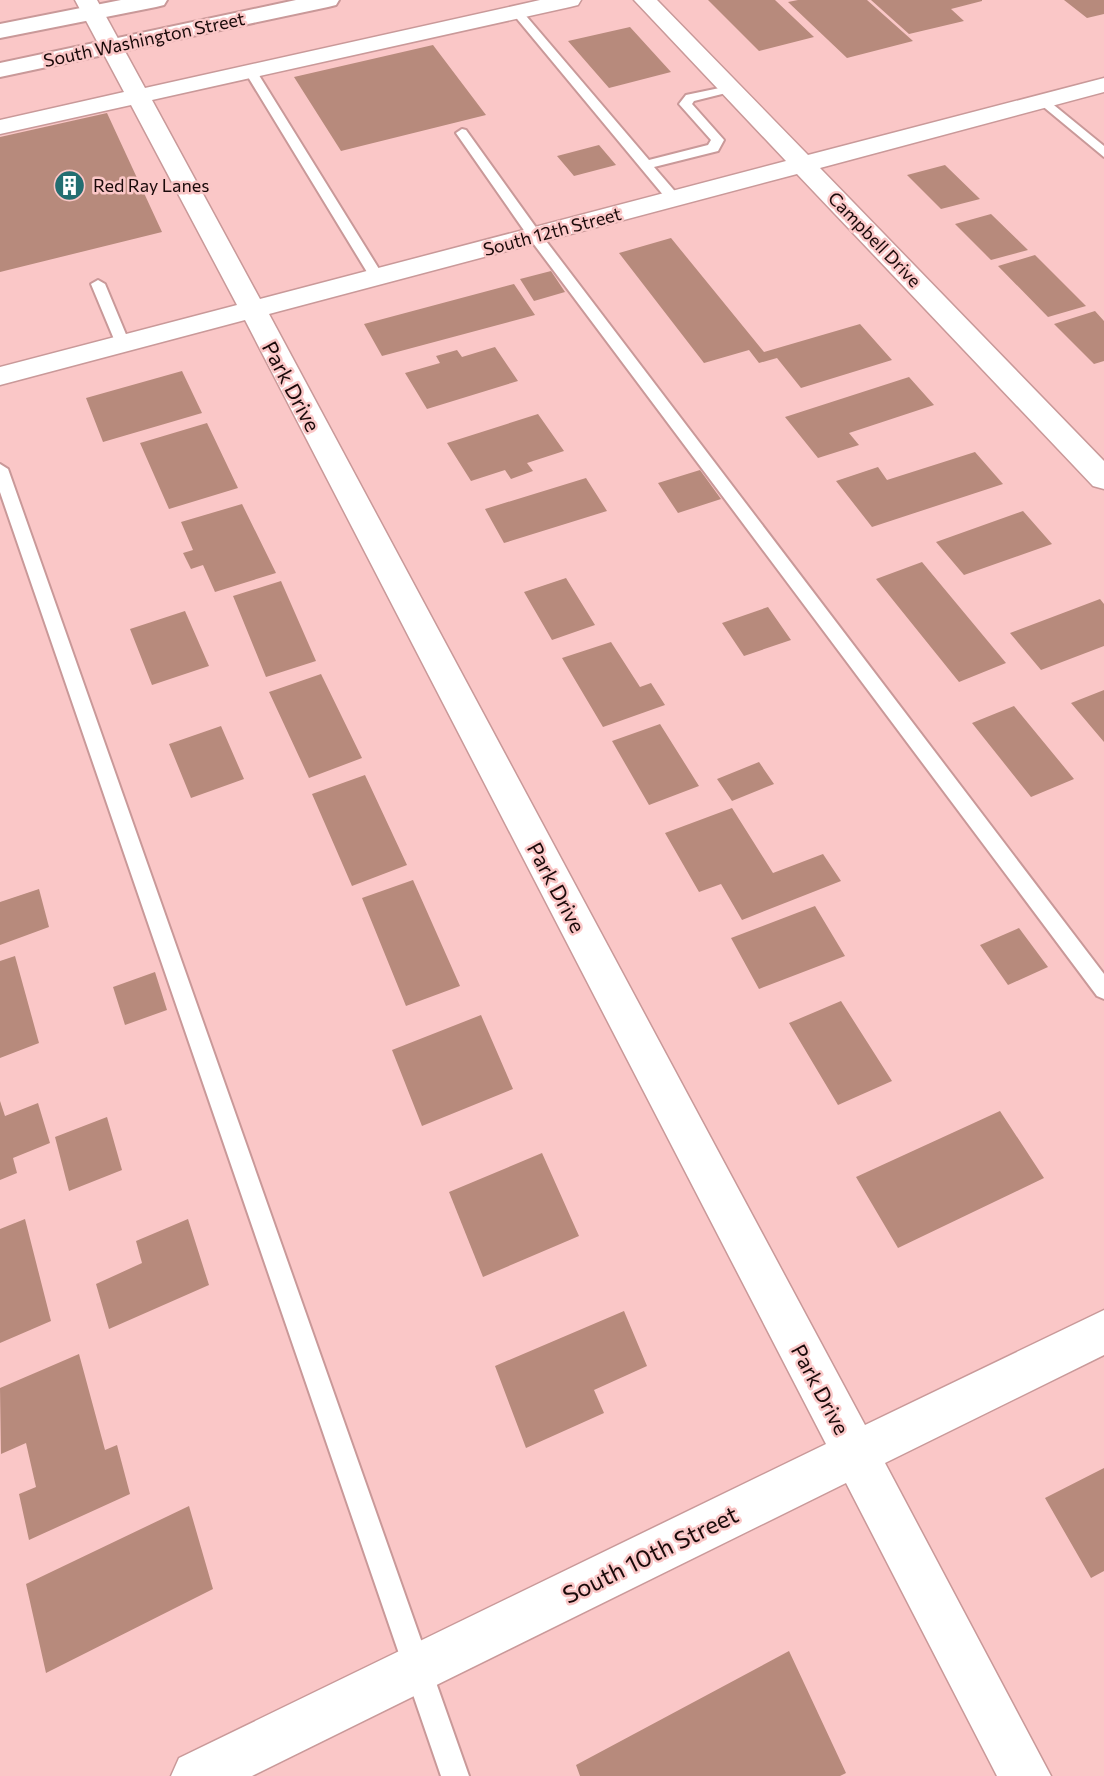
<svg xmlns="http://www.w3.org/2000/svg" width="1104" height="1776" viewBox="0 0 1104 1776" font-family="Commissioner,sans-serif">
<style>
.building{fill:#b78a7c}
.lines{fill:none;stroke-linecap:round;stroke-linejoin:round}
.lane-casing{stroke:#c99999;stroke-width:4}
.street-casing{stroke:#c99999;stroke-width:3}
.primary-casing{stroke:#c99999;stroke-width:4}
.lane{fill:#fff;fill-rule:evenodd}
.street{fill:#fff;fill-rule:evenodd}
.primary{fill:#fff;fill-rule:evenodd}
.labels{text-anchor:middle;dominant-baseline:central;stroke-width:5;stroke-linejoin:round;paint-order:stroke}
.far-street-label{font-size:18px;fill:#1a0a0a;stroke:#fac7c7}
.far-poi-label{font-size:18px;fill:#1a0a0a;stroke:#fac7c7;text-anchor:start}
.street-label{font-size:21px;fill:#1a0a0a;stroke:#fac7c7}
.near-street-label{font-size:24px;fill:#1a0a0a;stroke:#fac7c7}
</style>
<rect width="100%" height="100%" fill="#fac7c7"/>
<path class="building" d="M708,0H775L814,37L759,51Z
M798,0H867L913,41L847,58L788,2Z
M871,0H982V1L951,9L964,21L909,34Z
M1064,0H1104V14L1087,18Z
M630,27L671,72L609,88L568,41Z
M433,45L486,115L341,151L294,77Z
M107,113L162,232L0,272V137Z
M599,145L616,165L574,176L557,156Z
M945,165L980,199L941,209L907,175Z
M991,214L1028,250L991,260L955,224Z
M671,238L764,352L860,324L892,360L801,388L777,358L759,363L749,350L704,363L619,253Z
M1035,255L1086,306L1048,317L998,266Z
M551,271L565,292L534,301L520,279Z
M514,284L535,315L382,356L364,324Z
M1095,311L1104,321V361L1094,364L1054,324Z
M495,347L518,381L427,409L405,373L440,363L436,356L457,350L462,357Z
M182,371L202,413L103,442L86,398Z
M909,377L934,405L849,433L859,445L818,458L785,417Z
M538,414L564,451L527,463L533,471L511,479L505,470L471,481L447,443Z
M207,423L238,488L169,509L140,443Z
M975,452L1003,484L872,527L836,481L878,467L887,480Z
M700,470L721,499L678,513L658,483Z
M586,478L607,511L504,543L485,509Z
M242,504L276,573L215,592L203,565L191,569L183,553L193,550L181,522Z
M1023,511L1052,544L964,575L936,542Z
M922,562L1006,663L959,682L876,579Z
M566,578L595,625L552,640L524,592Z
M281,581L316,661L266,677L233,596Z
M1100,599L1104,604V646L1041,670L1010,633Z
M768,607L791,640L744,656L722,623Z
M185,611L209,666L152,685L130,629Z
M611,642L640,687L651,683L665,705L603,727L562,658Z
M321,674L362,758L309,778L269,692Z
M1104,690V742L1071,703Z
M1014,706L1074,779L1031,797L972,723Z
M660,724L699,786L649,805L612,741Z
M221,726L244,779L191,798L169,744Z
M759,762L774,784L732,801L717,779Z
M365,775L407,865L352,886L312,794Z
M732,808L773,873L823,854L841,881L742,920L721,884L699,892L665,833Z
M413,880L460,986L406,1006L362,898Z
M39,889L49,927L0,945V902Z
M815,906L845,956L759,989L731,938Z
M1019,928L1048,967L1008,985L980,945Z
M15,956L39,1043L0,1058V961Z
M155,972L167,1010L125,1025L113,987Z
M841,1001L892,1081L838,1105L789,1023Z
M481,1015L513,1089L422,1126L392,1050Z
M0,1101L5,1116L38,1103L50,1143L13,1158L17,1173L0,1180Z
M1000,1111L1044,1178L898,1248L856,1177Z
M107,1117L122,1170L69,1191L55,1137Z
M542,1153L579,1236L483,1277L449,1192Z
M25,1219L51,1321L0,1343V1229Z
M188,1219L209,1285L109,1329L96,1284L142,1263L136,1241Z
M624,1311L647,1366L594,1390L604,1413L526,1448L495,1366Z
M79,1354L105,1450L117,1445L130,1494L29,1540L19,1494L36,1487L26,1443L1,1454L0,1388Z
M1104,1468V1571L1091,1578L1045,1498Z
M189,1506L213,1589L46,1673L26,1584Z
M789,1651L846,1773L840,1776H580L576,1765Z"/>
<g class="lines">
<defs>
<path id="lane" d="M513,10H521L649,160L708,145L711,140L679,104L686,95L734,85V91L694,101L692,104L724,140L718,151L654,167L679,196V202H669L513,14Z
M251,68L257,72L384,277L382,280L377,281L370,277L245,72Z
M1044,97L1104,146V157L1040,104L1038,101Z
M462,129L466,130L540,233L1104,974V999L1097,996L530,239L456,133Z
M98,280L105,284L130,344L128,347H118L116,344L91,284Z
M0,464L8,469L469,1776H441L0,492Z"/>
<path id="street" d="M75,0H97L145,88L540,0H581L578,5L570,7L152,100L260,299L786,161L634,0H657L808,155L1104,78V92L820,168L1104,461V489L1093,486L797,174L269,314L865,1425L1104,1310V1355L885,1463L1051,1776H997L846,1483L252,1776H171L179,1758L826,1444L245,320L0,385V367L237,305L131,105L0,134V120L124,92Z"/>
<path id="primary" d="M121,0H167L164,5L156,7L0,38V24Z
M296,0H339L336,5L328,7L0,77V63Z"/>
</defs>
<use href="#lane" class="lane-casing"/>
<use href="#street" class="street-casing"/>
<use href="#primary" class="primary-casing"/>
<use href="#lane" class="lane"/>
<use href="#street" class="street"/>
<use href="#primary" class="primary"/>
</g>
<defs>
<symbol id="building-disc" viewBox="-11 -11 22 22"><circle r="9.5" fill="#236e71" stroke="#fac7c7"/><path d="M-4-6H4V6H1V3H-1V6H-4ZM-2.5-4.3h1.7v1.8h-1.7ZM.8-4.3h1.7v1.8H.8ZM-2.5-1h1.7V.8h-1.7ZM.8-1h1.7V.8H.8Z" fill="#fff"/></symbol>
</defs>
<g fill-rule="evenodd">
<use href="#building-disc" x="52" y="168" width="35" height="35"/>
</g>
<g class="labels">
<g class="far-street-label">
<text transform="translate(144 39) rotate(-12)">South Washington Street</text>
<text transform="translate(552 231) rotate(-15)">South 12th Street</text>
<text transform="translate(875 239) rotate(46)">Campbell Drive</text>
</g>
<g class="far-poi-label">
<text x="93" y="185">Red Ray Lanes</text>
</g>
<g class="street-label">
<text transform="translate(292 386) rotate(62)">Park Drive</text>
<text transform="translate(557 887) rotate(62)">Park Drive</text>
<text transform="translate(821 1389) rotate(62)">Park Drive</text>
</g>
<g class="near-street-label">
<text transform="translate(650 1554) rotate(-26)">South 10th Street</text>
</g>
</g>
</svg>
